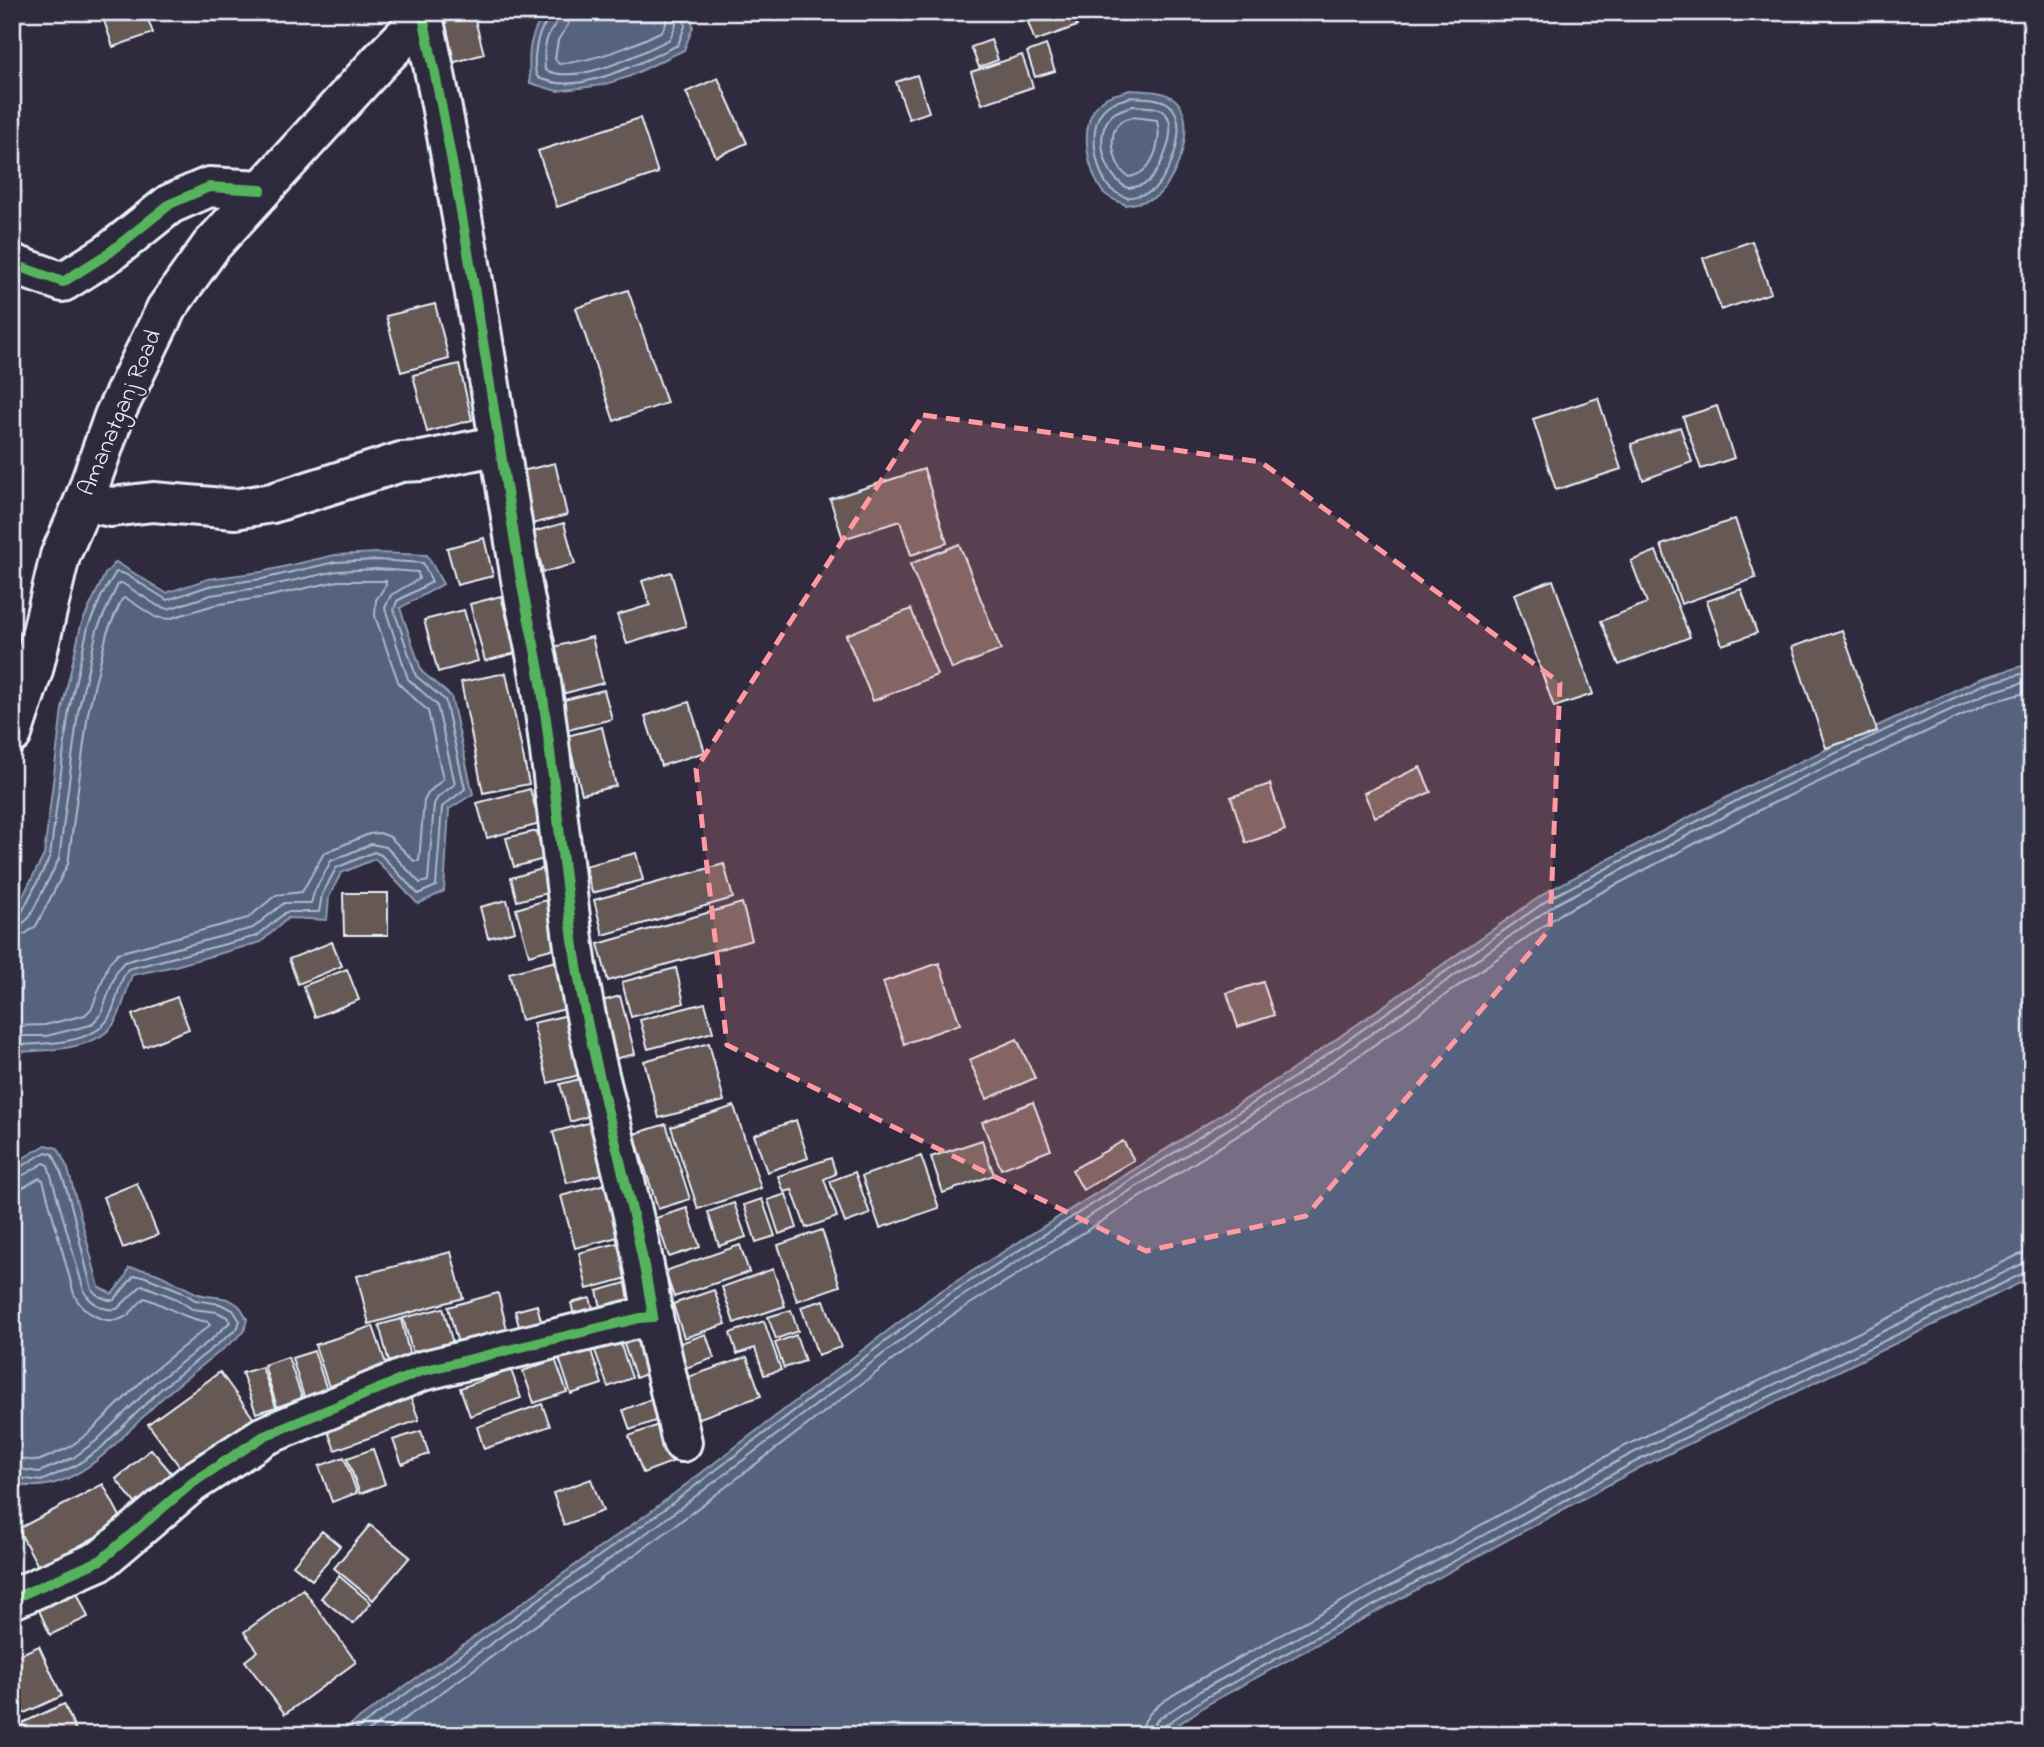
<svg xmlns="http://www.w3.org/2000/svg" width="2044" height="1747" viewBox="0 0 2044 1747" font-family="'Indie Flower',sans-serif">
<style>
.water{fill:#56647f;stroke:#909caf;stroke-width:2}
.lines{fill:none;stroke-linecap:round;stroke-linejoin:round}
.shore{stroke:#aeb9c8;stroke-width:2}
.building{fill:#665854;stroke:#e8f1f8;stroke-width:2}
.minor-casing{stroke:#e8f1f8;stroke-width:44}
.major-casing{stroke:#e8f1f8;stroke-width:44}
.minor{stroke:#2f2a3d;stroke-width:38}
.major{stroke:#2f2a3d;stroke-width:38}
.cycleway-casing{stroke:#2f2a3d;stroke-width:15}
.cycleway{stroke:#56b35d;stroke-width:10}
.marked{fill:#ff9aa2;fill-opacity:0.2;stroke:#ff9aa2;stroke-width:5;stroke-dasharray:14 9;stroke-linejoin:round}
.labels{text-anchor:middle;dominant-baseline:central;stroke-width:5;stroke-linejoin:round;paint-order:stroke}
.street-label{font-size:24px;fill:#e8f1f8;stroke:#2f2a3d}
</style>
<rect width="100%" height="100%" fill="#2f2a3d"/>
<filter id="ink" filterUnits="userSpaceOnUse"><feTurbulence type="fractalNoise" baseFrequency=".0143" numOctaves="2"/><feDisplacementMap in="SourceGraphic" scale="14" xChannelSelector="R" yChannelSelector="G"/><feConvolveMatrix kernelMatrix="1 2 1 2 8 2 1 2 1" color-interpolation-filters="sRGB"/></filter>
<g filter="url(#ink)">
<path class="water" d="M546,12H691L693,27L684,50L628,77L602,85L557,91L530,83C528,54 528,35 546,12Z
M1130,90C1144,91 1161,90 1173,98C1200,117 1178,179 1157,196C1149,202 1135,203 1126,205C1118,201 1107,198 1102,191C1086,167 1077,119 1104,99C1110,94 1123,93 1130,90Z
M377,553L427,555L443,584L400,608L422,672L451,696L473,794L449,809L444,891L418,904L375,859L341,873L329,897L327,920L288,918L261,942L175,966L132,975C126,990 123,1009 115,1022C98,1051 42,1051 12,1052V917L44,855L62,709L81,625L105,574L116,562L166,593L208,579L261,572L335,555Z
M2032,663V1277L1637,1469L1208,1704L1163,1735H336L650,1512L936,1294L1292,1070L1548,891L1758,781L1979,679Z
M46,1145L58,1148L68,1169L99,1287L112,1294L125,1278L129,1268C157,1269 172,1282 196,1293C209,1299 226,1294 238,1305C242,1308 245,1315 247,1319L244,1332C219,1353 193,1372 168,1393C126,1429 76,1503 12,1483V1162H16Z"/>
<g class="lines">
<path class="shore" d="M551,12C550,21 544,23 541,31C536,41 533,63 536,74C538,80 544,80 549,81C583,93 646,60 678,45L685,26L684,12
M560,12C559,23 554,25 549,34C544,44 544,60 545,70C579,86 639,54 670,39L676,25L675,12
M571,12L568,25L558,40L555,59L559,64C597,60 628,48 662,31L666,24L665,12
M1130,97C1143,98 1157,97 1167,103C1192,119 1171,176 1153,190C1146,195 1135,196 1127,198C1121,195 1112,192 1108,186C1094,167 1086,120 1109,105C1115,101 1124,100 1130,97Z
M1133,106C1143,107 1158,105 1165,113C1179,128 1161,170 1149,181C1143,186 1135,187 1128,188C1105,178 1092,134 1112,115C1117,110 1126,108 1133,106Z
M1134,117L1157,120C1162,141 1154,173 1129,177C1115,170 1107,138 1118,124C1122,119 1129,118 1134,117Z
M12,917L21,914L50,857L69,710L88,627L102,595L116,572L125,574L167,600L209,586L262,579L335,562L377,560L423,563L432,582L397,601L394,610L416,676L445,700L465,789L442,807L436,886L418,894L381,855L374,852L336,868L322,895L319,912H286L257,936L128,969C117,983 118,1004 108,1019C92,1045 40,1044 12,1045
M12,926L21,925L29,918L59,859L78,712L97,630L118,584L122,583L158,606L168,609L211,595L264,587L337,571L377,569L418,572L419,579L391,595L385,608L408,679L437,705L455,784L438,797L434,804L428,881L420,883L386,847L371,844L331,861L315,890L311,903H284L253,928L124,962L117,970L101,1014L91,1025L46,1036H12
M12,937L25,934L36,926L68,864L88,713L107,633L122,599L126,598L155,617L168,619L214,605L266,597L338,581H386V585L376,600L375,616L399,684L428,711L443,779L429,792L424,801L419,861H414L390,837L380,833L369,834L324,853L302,892L276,895L248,918L118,953L109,963L92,1008L85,1015L45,1025L12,1026
M12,1169L19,1168L46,1152L53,1154C73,1196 79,1245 92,1289C96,1296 107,1301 114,1300L134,1276H143L181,1291L195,1300L220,1304L233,1310L240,1321L237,1329L162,1388L101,1448L77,1465L41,1481L12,1477
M12,1178L22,1176L44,1163L48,1165L84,1291C90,1303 104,1311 117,1309L142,1285L177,1299L192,1309L217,1312L227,1317L230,1322L212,1339L156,1382L96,1441L73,1458L39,1472L12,1468
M12,1188L24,1187L39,1178L43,1180L74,1294C81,1312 106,1327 125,1317C133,1312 138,1303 145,1298C167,1306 185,1319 208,1322L210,1325L149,1374L89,1433L68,1448L38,1461L12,1458
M348,1735L654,1517L940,1300L1296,1076L1552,897L1761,788L1982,685L2032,671
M363,1735L659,1524L945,1307L1301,1083L1556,904L1765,795L1985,694L2032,680
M382,1735L665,1533L951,1316L1307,1092L1562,913L1769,805L1988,703L2032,691
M1141,1735C1142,1708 1175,1695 1195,1682L1625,1446L2018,1255L2032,1252
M1152,1735L1153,1727L1157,1720L1200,1691L1629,1455L2022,1264L2032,1262
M1161,1735L1164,1726L1205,1698L1633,1463L2026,1272L2032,1271"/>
</g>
<path class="building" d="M12,12H34V13L12,20Z
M101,12H145L153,33L113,47Z
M439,12H473L484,54L444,65Z
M1056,12H1073L1077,26L1035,41L1028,22Z
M991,40L998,60L979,67L971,47Z
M1046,45L1055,71L1035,77L1027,52Z
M1022,55L1033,87L982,104L971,72Z
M917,75L929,112L909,119L896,82Z
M718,78L747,143L716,157L686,92Z
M640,118L658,173L557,207L538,151Z
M1752,241L1771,293L1721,310L1703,258Z
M628,290L667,403L614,421L576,308Z
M435,304L449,359L401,372L386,316Z
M459,364L472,420L427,432L413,375Z
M1598,398L1621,469L1556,490L1533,419Z
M1717,406L1734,458L1701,469L1683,417Z
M1680,427L1692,462L1643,480L1631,444Z
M555,463L567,515L532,524L518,472Z
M924,469L947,543L911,555L900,521L843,539L830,499Z
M1735,519L1756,578L1681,604L1661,545Z
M564,523L575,564L543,572L533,532Z
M484,538L493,576L457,585L447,548Z
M959,544L1001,650L952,669L910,564Z
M1656,551L1690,637L1619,665L1601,621L1647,603L1631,561Z
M671,572L686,626L627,644L617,615L650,605L642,581Z
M1553,580L1593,694L1554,707L1514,594Z
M1741,589L1757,633L1722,645L1707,601Z
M501,596L516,653L485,661L470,604Z
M911,609L937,675L873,701L846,635Z
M464,610L478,661L438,672L424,620Z
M1842,630L1877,731L1826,748L1792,647Z
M592,637L603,683L562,694L550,648Z
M506,673L529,784L483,793L461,682Z
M604,690L612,719L568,730L560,701Z
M689,702L705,752L661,766L645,716Z
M602,727L616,786L582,794L567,736Z
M1420,767L1431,792L1375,817L1364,793Z
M1270,784L1285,830L1246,843L1231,797Z
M530,789L540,824L487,838L477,803Z
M537,831L544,859L514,867L506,838Z
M636,853L643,880L592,893L585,866Z
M724,864L733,898L603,935L594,900Z
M545,868L551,892L517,901L511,878Z
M343,893H388V935H344Z
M550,899L562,946L529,955L516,909Z
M507,900L515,931L488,938L480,907Z
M742,903L752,940L608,981L598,944Z
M332,942L342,966L298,984L289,959Z
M556,961L569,1008L521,1020L509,973Z
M939,963L960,1024L904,1044L883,982Z
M676,968L684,1003L631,1017L622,982Z
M347,969L359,1000L315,1017L303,986Z
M1263,982L1274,1015L1238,1027L1227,993Z
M620,996L635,1054L614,1059L599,1002Z
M177,997L189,1029L144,1047L132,1015Z
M705,1003L713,1032L648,1049L640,1020Z
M572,1014L587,1073L548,1083L533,1023Z
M1017,1039L1035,1078L987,1099L969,1060Z
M709,1043L724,1101L659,1118L644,1061Z
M580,1079L589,1116L570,1122L560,1084Z
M1033,1102L1051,1150L1001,1169L982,1122Z
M734,1106L761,1188L698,1209L671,1127Z
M796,1120L808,1158L767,1172L754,1135Z
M592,1122L606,1173L567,1183L553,1132Z
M666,1124L690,1199L658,1209L634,1134Z
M982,1140L994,1175L943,1193L931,1157Z
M1123,1141L1134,1160L1083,1190L1072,1170Z
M921,1156L939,1208L880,1228L862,1176Z
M831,1158L836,1174L824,1179L837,1217L806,1228L792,1190L784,1192L778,1176Z
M855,1172L870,1214L845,1223L830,1181Z
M137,1183L158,1235L123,1248L103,1197Z
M605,1184L618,1237L575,1248L561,1196Z
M786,1194L797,1228L779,1234L768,1200Z
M762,1199L775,1236L756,1242L744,1205Z
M734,1203L746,1237L719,1246L708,1212Z
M687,1208L700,1247L669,1257L656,1218Z
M822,1230L840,1286L797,1301L778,1245Z
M622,1242L631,1277L587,1289L579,1253Z
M740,1245L749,1272L674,1297L665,1271Z
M451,1252L463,1298L369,1324L357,1276Z
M773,1269L785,1306L734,1323L722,1287Z
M629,1282L637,1315L605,1323L597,1291Z
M714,1290L726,1324L684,1338L673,1304Z
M498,1293L509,1337L460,1351L448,1307Z
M590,1298L597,1322L577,1327L571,1303Z
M824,1300L841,1347L818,1355L801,1307Z
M537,1305L544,1332L522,1338L515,1311Z
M443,1308L455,1351L415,1361L403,1318Z
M791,1310L798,1331L776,1339L768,1317Z
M401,1319L410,1357L389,1362L379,1325Z
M764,1321L781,1370L764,1375L755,1348L737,1354L730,1333Z
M373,1326L387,1367L329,1387L315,1345Z
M706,1334L714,1358L680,1370L672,1346Z
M796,1335L805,1361L784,1368L775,1343Z
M641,1336L654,1371L636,1378L623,1342Z
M619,1340L632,1378L608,1387L594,1348Z
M589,1345L602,1384L571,1394L558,1355Z
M314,1351L327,1390L304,1397L292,1358Z
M288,1357L302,1398L277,1407L264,1365Z
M747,1357L761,1396L697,1419L682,1379Z
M555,1359L567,1392L534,1403L523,1371Z
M262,1367L276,1407L256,1413L242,1373Z
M511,1370L521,1398L470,1416L460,1388Z
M220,1372L254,1419L183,1471L148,1424Z
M410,1396L419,1420L335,1450L326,1426Z
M651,1399L658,1420L630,1430L623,1410Z
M542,1404L550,1426L484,1449L477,1427Z
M658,1425L672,1462L643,1473L629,1436Z
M421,1431L429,1454L402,1464L393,1440Z
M151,1449L174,1476L138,1507L116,1479Z
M373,1449L385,1484L360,1494L347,1458Z
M344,1457L357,1493L332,1502L319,1466Z
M591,1479L603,1511L564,1525L553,1493Z
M103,1484L123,1522L39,1568L18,1529Z
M370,1525L410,1557L373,1600L334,1568Z
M322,1531L340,1546L312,1580L293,1565Z
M339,1576L371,1603L353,1624L321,1598Z
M303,1589L356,1662L285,1714L245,1661L258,1651L244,1632Z
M76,1590L88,1617L50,1635L38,1608Z
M39,1646L62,1696L20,1715L12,1699V1658Z
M64,1704L78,1735H28L22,1723Z"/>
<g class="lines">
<defs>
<path id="minor" d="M12,264L63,282L109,253L170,204L209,187L261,190
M84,501L111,507L153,502L235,509L272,503L401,462L422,461L500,445
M653,1317L682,1442
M12,1599L101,1560L192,1483L264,1436L422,1371L640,1318L653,1317C635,1199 596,1085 577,967C563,875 555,782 542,690C537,651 526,612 520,573C490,388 463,201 423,17"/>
<path id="major" d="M12,734L33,670L60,556L84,501L114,416L166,309L211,246L379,62L423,17L422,12"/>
</defs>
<use href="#minor" class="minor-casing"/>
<use href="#major" class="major-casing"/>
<use href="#minor" class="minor"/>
<use href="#major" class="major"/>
<defs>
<path id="cycleway" d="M12,264L63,282L109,253L170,204L209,187L261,190
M12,1599L101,1560L192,1483L264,1436L422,1371L640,1318L653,1317C635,1199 596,1085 577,967C563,875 555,782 542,690C537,651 526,612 520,573C490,388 463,201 423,17"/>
</defs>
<use href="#cycleway" class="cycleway-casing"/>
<use href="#cycleway" class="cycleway"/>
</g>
</g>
<path class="marked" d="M923,415L1261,462L1560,683L1550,929L1306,1216L1146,1251L727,1045L696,769Z"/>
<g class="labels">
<g class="street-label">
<text transform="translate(121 413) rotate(-67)">Amanatganj Road</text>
</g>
</g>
<rect width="2044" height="1747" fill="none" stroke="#2f2a3d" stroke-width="42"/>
<rect x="21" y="21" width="2002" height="1705" fill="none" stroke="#e8f1f8" stroke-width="2.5" filter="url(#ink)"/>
</svg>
